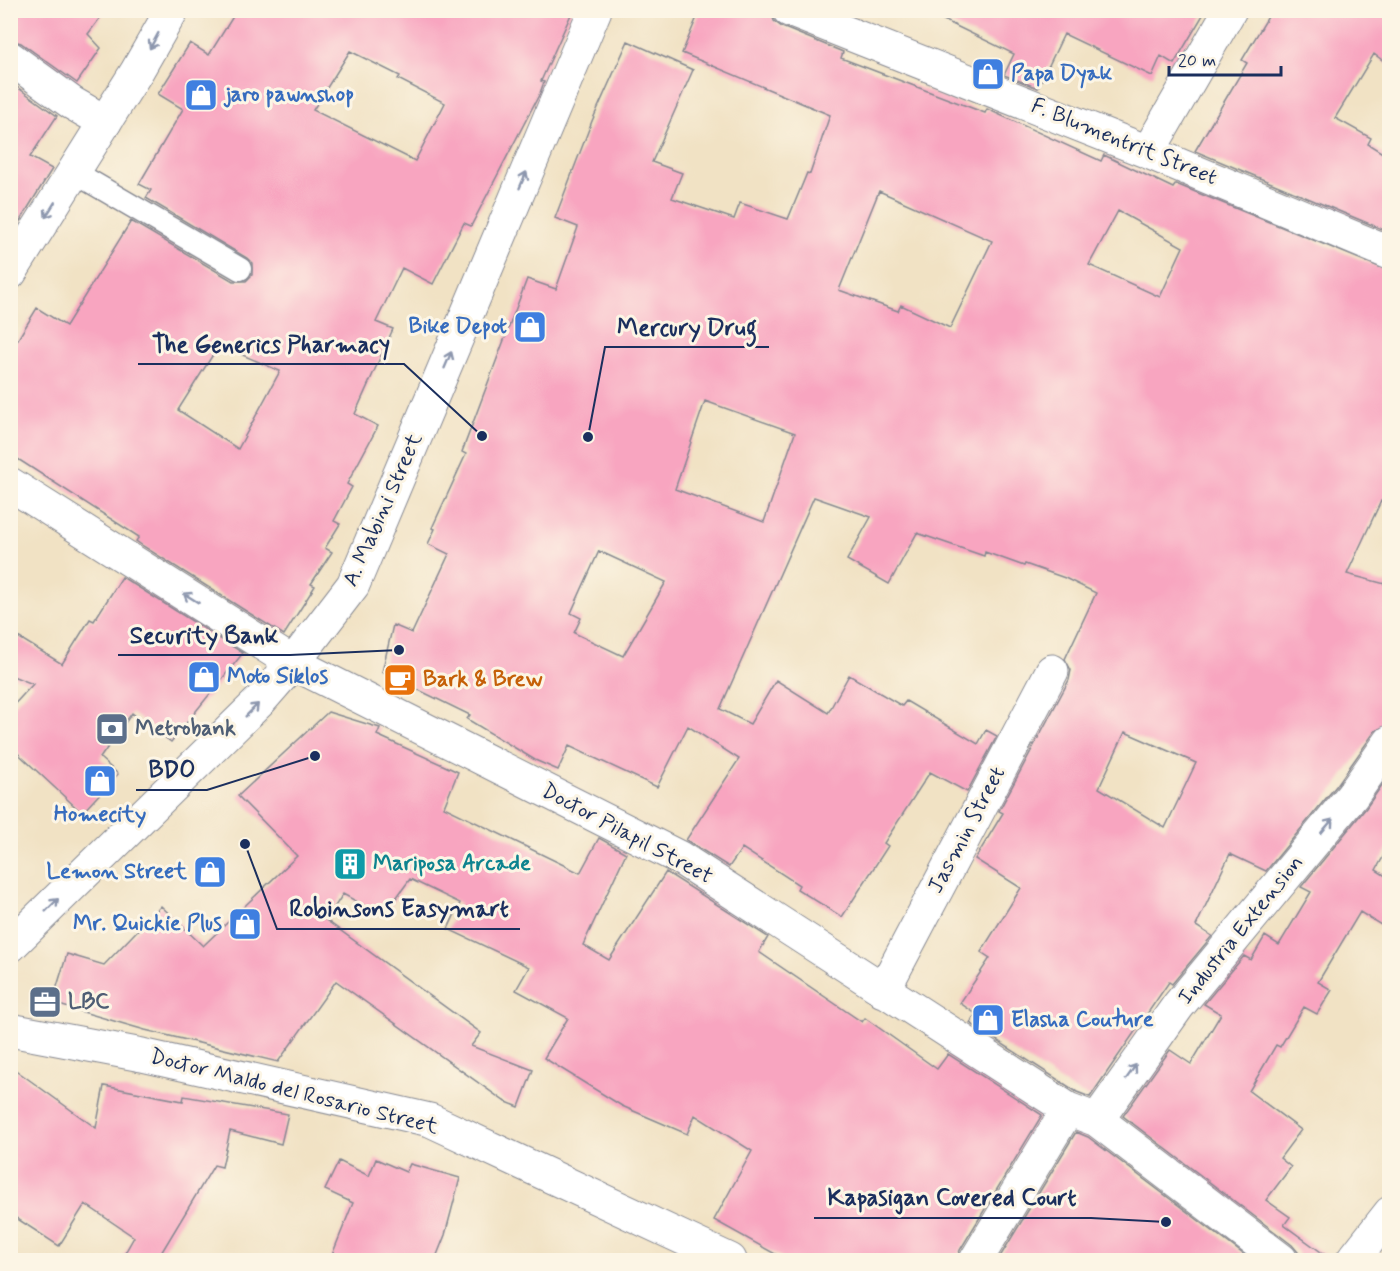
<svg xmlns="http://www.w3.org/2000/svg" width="1400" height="1271" viewBox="0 0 1400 1271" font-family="Mynerve,sans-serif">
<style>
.building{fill:#f8a5c0;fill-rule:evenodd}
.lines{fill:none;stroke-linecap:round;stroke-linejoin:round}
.lane-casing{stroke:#868891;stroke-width:25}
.street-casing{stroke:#868891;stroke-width:35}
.secondary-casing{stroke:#868891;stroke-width:35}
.lane{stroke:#fff;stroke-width:22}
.street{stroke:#fff;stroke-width:33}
.secondary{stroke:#fff;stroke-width:33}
.oneway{stroke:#8d97ae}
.labels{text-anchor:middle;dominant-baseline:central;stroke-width:6;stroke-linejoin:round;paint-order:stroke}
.shop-label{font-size:22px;font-weight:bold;fill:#366cbe;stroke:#fcf5e5;text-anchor:start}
.street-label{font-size:22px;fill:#1b2f5e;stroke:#fcf5e5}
.food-label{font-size:22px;font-weight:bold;fill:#c56008;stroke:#fcf5e5;text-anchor:start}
.service-label{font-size:22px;font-weight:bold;fill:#4e5e75;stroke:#fcf5e5;text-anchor:start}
.culture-label{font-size:22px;font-weight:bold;fill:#0d838f;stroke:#fcf5e5;text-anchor:start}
.leader{fill:none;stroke:#1b2f5e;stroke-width:2}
.callout-dot{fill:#1b2f5e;stroke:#fcf5e5;stroke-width:2}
.callout-label{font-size:24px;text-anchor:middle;font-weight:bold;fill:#1b2f5e;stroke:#fcf5e5;stroke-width:6;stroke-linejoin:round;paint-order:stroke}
</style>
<rect width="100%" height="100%" fill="#fcf5e5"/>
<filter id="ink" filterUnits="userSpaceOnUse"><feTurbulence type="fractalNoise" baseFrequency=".0167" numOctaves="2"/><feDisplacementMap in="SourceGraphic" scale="12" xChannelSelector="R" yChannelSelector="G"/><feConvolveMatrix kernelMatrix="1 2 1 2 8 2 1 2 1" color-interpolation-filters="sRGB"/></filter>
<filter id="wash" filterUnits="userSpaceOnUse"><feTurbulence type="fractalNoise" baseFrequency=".008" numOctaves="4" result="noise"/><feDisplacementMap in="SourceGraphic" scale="24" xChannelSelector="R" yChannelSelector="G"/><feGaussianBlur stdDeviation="1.35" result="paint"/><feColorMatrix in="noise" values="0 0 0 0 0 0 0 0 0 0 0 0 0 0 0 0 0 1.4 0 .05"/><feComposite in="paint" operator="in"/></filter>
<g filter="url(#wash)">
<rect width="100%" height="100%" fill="#f1e2c4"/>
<g id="blocks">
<path class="building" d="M10,10H106L88,34L101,48L77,83L21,43L10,40Z
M237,10H573L541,81L544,82L540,93L471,226L464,223L433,284L402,268L376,322L393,329L355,414L378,426L347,484L352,487L334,521L340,524L325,548L332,552L311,584L315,586L284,635L143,546L136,541L139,537L10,454V352L37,308L66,326L131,221L233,281H246L252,275V263L247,258L146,198L151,190L139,184L183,109L158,94L190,43L209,55ZM350,51L400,76L398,79L445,103L415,161L313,110ZM219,345L280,371L238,449L178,410Z
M700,10H771L774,21L782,27L843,52L841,58L985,113L987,109L1101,161L1104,155L1173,188L1176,184L1389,271V505L1381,501L1347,574L1389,585V724L1375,731L1337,785L1266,871L1230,854L1196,926L1212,936L1172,984L1169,982L1090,1097L1077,1092L970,1023L976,1014L960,1003L990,958L981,952L1021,888L975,859L1003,813L999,811L1069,680L1071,670L1065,659L1096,593L1065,578L1025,564L1024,566L985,552L984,556L917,533L889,584L847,560L871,517L814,497L720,709L750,724L776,680L828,713L849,675L902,706L906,701L978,744L986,730L997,736L967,792L930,772L884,843L888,846L842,917L797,889L799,885L742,848L729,867L686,840L739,759L688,726L657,787L569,746L558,770L535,760L467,719L470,715L382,672L393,625L412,633L449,554L428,544L435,529L432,528L466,454L462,452L527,279L556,289L578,227L555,218L592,121L628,41L693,70L652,162L682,173L672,198L734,219L740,203L788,219L807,173L810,174L830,115L682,53ZM879,191L992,241L950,328L901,305L898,311L839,290ZM1118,211L1183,247L1160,297L1089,265ZM705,401L795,433L764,522L675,489ZM599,551L666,582L623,656L574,633L581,618L571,613ZM1125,732L1196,763L1165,828L1099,788Z
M923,10H1206L1174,64L1161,56L1152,76L1064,34L1038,88L1004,75L1014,54Z
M1272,10H1389V65L1374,54L1335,118L1371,138L1368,144L1389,157V232L1195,151L1247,63L1242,60Z
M10,82L57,116L30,157L52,169L10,237Z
M122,577L243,653L171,742L132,713L100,758L118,774L82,813L10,746V709L33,684L10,675V632L62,664L90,619L94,621Z
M328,712L380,728L377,735L458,772L444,807L580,873L599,838L626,853L583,945L609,960L666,872L768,937L759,952L862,1022L865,1018L937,1069L948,1054L1042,1115L960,1250L957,1260H786L714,1220L752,1151L695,1115L687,1134L622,1106L544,1058L568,1018L516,990L529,967L448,929L460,903L410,879L383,916L343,894L326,920L481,1033L471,1046L533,1070L519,1107L504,1101L336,981L278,1062L145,1030L52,1003L67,954L104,965L161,906L203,946L297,856L238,796Z
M1389,775V846L1376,870L1389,878V930L1360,912L1318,982L1332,990L1317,1014L1304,1007L1280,1047L1276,1045L1249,1091L1301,1130L1280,1158L1291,1167L1266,1200L1290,1217L1284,1225L1332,1260H1299L1298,1252L1292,1245L1123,1116L1170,1050L1191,1064L1221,1014L1204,1004L1244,956L1251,960L1265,936L1279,945L1311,892L1301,887L1366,808Z
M10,1066L96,1128L104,1086L183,1101L184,1096L288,1114L281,1144L230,1131L222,1167L214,1165L157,1260H121L134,1237L85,1204L59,1246L10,1214Z
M1076,1132L1088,1137L1251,1260H998Z
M376,1159L406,1172L410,1164L460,1178L445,1235L435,1260H330L353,1203L325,1190L339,1161L369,1176Z"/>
</g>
</g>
<g filter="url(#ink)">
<use href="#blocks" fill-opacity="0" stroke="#868891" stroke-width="1.5"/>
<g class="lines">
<defs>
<path id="lane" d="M74,172L240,269"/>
<path id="street" d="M789,10L1148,152L1390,253
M10,58L72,103L105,122
M1148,152L1230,10
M293,663L680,858L1068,1109L1097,1120L1281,1260
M883,991L1052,671
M10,1030L142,1055L430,1120L730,1260
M1097,1120L1178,1006L1352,796L1390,742
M976,1260L1068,1109
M1353,1260L1390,1213"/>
<path id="secondary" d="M10,273L137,71L172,10
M10,484L293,663
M10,946L259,702L293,663L353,585L595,10"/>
</defs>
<use href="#lane" class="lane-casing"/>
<use href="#street" class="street-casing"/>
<use href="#secondary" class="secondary-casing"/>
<use href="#lane" class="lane"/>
<use href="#street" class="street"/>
<use href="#secondary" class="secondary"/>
</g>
<defs><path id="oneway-shaft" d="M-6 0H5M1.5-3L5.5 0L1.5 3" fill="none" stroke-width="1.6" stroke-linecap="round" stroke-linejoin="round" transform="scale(1.5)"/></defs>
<g class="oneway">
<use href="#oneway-shaft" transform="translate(154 41) rotate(119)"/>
<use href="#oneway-shaft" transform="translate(523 180) rotate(-67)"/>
<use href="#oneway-shaft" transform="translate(50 210) rotate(122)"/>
<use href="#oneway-shaft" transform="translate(448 360) rotate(-67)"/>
<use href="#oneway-shaft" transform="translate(191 598) rotate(-148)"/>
<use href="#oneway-shaft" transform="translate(252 710) rotate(-45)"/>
<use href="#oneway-shaft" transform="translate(1327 826) rotate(-50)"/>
<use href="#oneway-shaft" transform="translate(52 905) rotate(-45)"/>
<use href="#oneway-shaft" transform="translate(1131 1072) rotate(-55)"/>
</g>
</g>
<defs>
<symbol id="shop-square" viewBox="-11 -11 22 22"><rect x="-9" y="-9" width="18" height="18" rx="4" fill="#3f7fe0" stroke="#fcf5e5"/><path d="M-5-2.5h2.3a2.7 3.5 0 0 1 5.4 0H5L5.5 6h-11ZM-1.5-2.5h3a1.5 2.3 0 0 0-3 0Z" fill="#fff"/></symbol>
<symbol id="cafe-square" viewBox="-11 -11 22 22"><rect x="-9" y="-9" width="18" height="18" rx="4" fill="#e8710a" stroke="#fcf5e5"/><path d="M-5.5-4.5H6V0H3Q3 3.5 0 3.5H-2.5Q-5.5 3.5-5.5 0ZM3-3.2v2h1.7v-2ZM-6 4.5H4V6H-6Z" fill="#fff"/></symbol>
<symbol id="bank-square" viewBox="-11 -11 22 22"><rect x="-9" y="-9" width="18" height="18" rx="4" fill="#5c6f8a" stroke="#fcf5e5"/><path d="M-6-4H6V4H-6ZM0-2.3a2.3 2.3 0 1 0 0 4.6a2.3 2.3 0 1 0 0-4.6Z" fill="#fff"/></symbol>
<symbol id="building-square" viewBox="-11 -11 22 22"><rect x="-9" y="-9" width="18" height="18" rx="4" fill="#0f9aa8" stroke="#fcf5e5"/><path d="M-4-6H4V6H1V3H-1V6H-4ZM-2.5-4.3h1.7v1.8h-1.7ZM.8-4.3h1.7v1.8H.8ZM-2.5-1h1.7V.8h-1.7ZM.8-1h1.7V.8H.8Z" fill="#fff"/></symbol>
<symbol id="office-square" viewBox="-11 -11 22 22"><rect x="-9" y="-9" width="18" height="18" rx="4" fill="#5c6f8a" stroke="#fcf5e5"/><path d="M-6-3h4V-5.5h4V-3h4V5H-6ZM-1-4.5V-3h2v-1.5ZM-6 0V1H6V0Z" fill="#fff"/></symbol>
</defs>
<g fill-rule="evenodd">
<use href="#shop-square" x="969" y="55" width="38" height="38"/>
<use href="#shop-square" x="182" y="76" width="38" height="38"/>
<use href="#shop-square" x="511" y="308" width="38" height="38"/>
<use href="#shop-square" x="185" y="658" width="38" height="38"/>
<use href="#cafe-square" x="381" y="661" width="38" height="38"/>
<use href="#bank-square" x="93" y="710" width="38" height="38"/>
<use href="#shop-square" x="81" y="762" width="38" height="38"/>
<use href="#building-square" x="331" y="845" width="38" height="38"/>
<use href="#shop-square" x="191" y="853" width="38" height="38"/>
<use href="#shop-square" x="226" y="905" width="38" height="38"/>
<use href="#office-square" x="26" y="983" width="38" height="38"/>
<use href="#shop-square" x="969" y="1001" width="38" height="38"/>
</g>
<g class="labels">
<g class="shop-label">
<text x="1011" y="74">Papa Dyak</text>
<text x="224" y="95">jaro pawnshop</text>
<text x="507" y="327" text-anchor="end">Bike Depot</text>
<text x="227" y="677">Moto Siklos</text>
<text x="100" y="815" text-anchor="middle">Homecity</text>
<text x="187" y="872" text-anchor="end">Lemon Street</text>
<text x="222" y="924" text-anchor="end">Mr. Quickie Plus</text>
<text x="1011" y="1020">Elasha Couture</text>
</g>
<g class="street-label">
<text transform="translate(1124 142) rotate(22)">F. Blumentrit Street</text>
<text transform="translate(383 510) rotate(-66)">A. Mabini Street</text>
<text transform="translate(967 830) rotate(-62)">Jasmin Street</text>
<text transform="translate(627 834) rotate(28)">Doctor Pilapil Street</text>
<text transform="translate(1241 930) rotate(-51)">Industria Extension</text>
<text transform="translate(294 1092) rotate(14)">Doctor Maldo del Rosario Street</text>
</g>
<g class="food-label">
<text x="423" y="680">Bark &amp; Brew</text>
</g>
<g class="service-label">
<text x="135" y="729">Metrobank</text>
<text x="68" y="1002">LBC</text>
</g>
<g class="culture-label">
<text x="373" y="864">Mariposa Arcade</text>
</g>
</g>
<path class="leader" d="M588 437L605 347H769M482 436L404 364H138M399 650L290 655H118M315 756L207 790H136M245 844L277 929H520M1166 1222L1091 1218H814"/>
<g class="callout-dot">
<circle cx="588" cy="437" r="6"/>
<circle cx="482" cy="436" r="6"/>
<circle cx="399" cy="650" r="6"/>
<circle cx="315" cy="756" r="6"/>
<circle cx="245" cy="844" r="6"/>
<circle cx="1166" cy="1222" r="6"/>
</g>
<g class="callout-label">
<text x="687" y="335">Mercury Drug</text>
<text x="271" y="352">The Generics Pharmacy</text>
<text x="204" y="643">Security Bank</text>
<text x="172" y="777">BDO</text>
<text x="399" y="916">Robinsons Easymart</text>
<text x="952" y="1205">Kapasigan Covered Court</text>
</g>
<rect width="1400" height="1271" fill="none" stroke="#fcf5e5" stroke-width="36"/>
<path d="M1169 66v9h112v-9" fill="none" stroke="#1b2f5e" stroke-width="3"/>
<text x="1178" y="66" font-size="18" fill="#1b2f5e" stroke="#fcf5e5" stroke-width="4.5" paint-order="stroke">20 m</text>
</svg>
